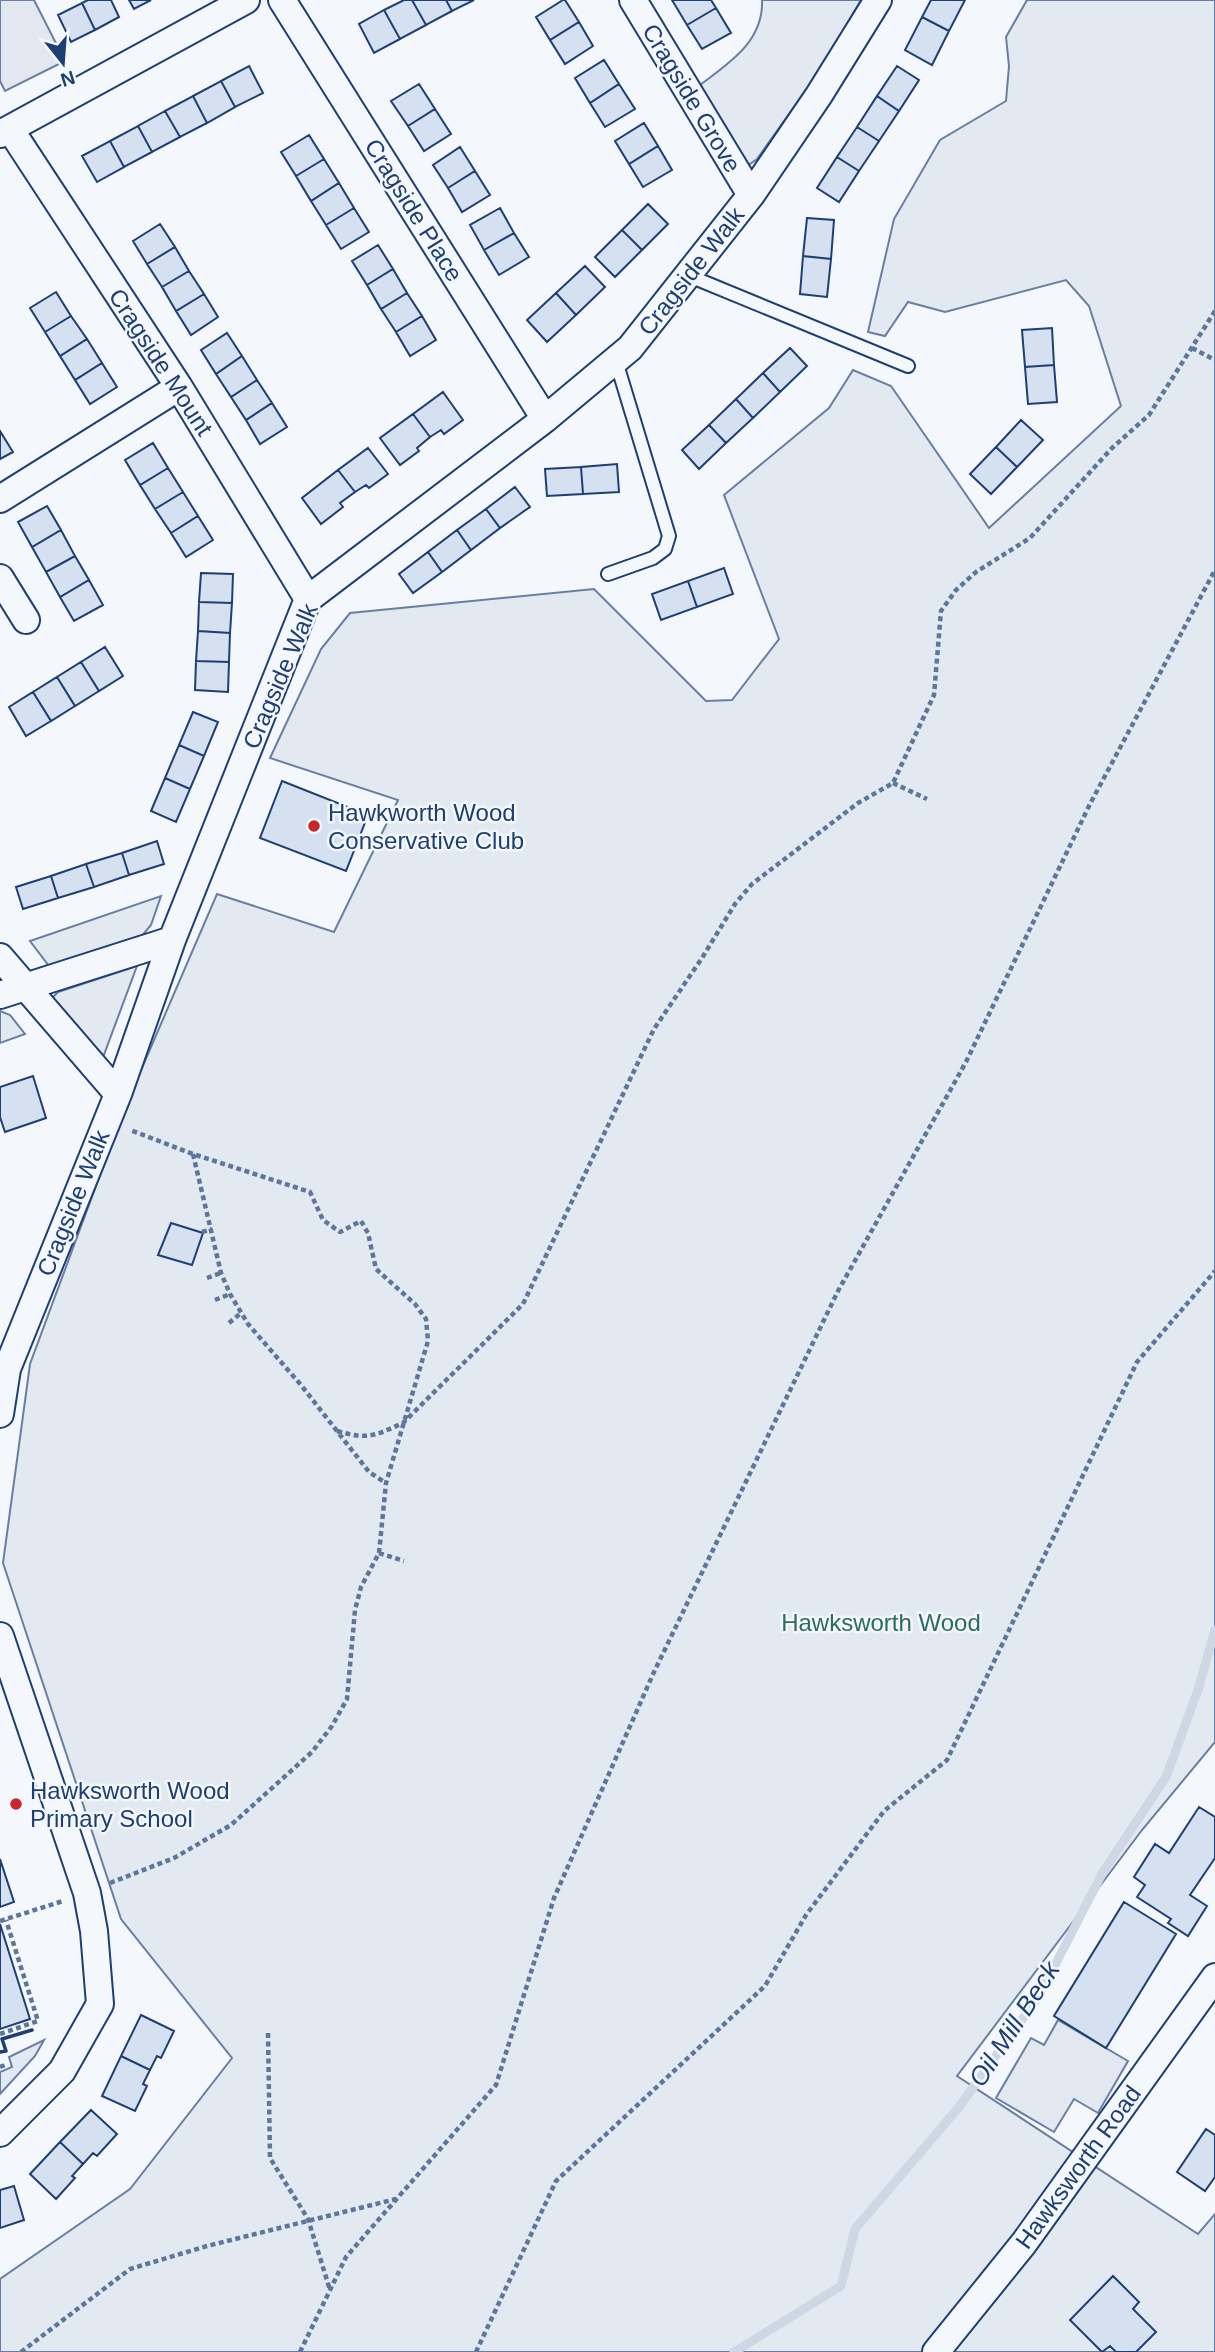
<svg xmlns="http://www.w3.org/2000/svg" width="1215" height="2352" viewBox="0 0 1215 2352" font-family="Arial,sans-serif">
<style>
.green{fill:#e3e9f0;stroke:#687fa3;stroke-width:2}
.parking{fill:#e3e8f0;stroke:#687fa3;stroke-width:2}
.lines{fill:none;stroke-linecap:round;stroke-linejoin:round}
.stream{stroke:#cfd7e4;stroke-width:9}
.building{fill:#d5e0f0;stroke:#1d3f73;stroke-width:2}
.service-casing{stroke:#1d3f73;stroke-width:16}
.minor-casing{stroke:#1d3f73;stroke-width:30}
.path{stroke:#5e769c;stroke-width:4.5;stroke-dasharray:5 3.5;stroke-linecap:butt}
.service{stroke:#f4f7fb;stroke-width:12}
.minor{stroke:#f4f7fb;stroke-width:26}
.wall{stroke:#1d3f73;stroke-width:3.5}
.poi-dot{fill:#c62828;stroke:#f4f7fb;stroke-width:2.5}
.labels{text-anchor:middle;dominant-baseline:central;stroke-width:5;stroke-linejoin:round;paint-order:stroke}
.street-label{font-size:24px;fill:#1d3f73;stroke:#f4f7fb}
.poi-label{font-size:24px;fill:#1d3f73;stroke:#f4f7fb;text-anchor:start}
.park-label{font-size:24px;fill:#2c6c60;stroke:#f4f7fb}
.water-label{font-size:26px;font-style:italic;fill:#1d3f73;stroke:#f4f7fb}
</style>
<rect width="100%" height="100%" fill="#f4f7fb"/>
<path class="green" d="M762,0H861L818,73L757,159L750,164L740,162L696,88C726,65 764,43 762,0Z
M1027,0H1215V1742L1142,1830L957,2076L1198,2234L1215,2214V2352H0V2279L130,2189L232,2058L121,1919L3,1563L30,1364L126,1105L217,894L334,932L398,800L270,758L321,649L350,613L594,589L706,701L732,700L779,639L724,495L829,408L853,370L891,386L989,528L1121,406L1089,306L1066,280L945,312L908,302L885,336L868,332L894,219L940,140L1006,101L1009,66L1006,37Z
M161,896L151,925L141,937L49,966L30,941Z
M137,966L102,1060L56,1006L53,997L58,992Z
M0,1011L10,1015L25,1034L0,1043Z
M44,2040L35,2056L0,2094V2072L12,2067L9,2057Z"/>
<path class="parking" d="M0,0H34L65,61L5,91L0,81Z
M1058,2020L1128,2061L1098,2113L1074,2099L1054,2132L996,2098L1031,2038L1044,2045Z"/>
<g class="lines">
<path class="stream" d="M734,2352L841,2286L855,2229L959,2107L1039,1996L1103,1872L1166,1777L1198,1690L1215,1630"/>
</g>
<path class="building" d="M88,0H111L119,17L95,30L82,3Z
M129,0H151L134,9Z
M404,0H412L426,25L400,39L384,10Z
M412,0H446L452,11L426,25Z
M446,0H474L452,11Z
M563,0H565L579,22L550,40L536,17Z
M672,0H711L716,8L687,25Z
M931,0H965L949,31L922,17Z
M82,3L95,30L71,42L58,15Z
M716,8L731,33L702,49L687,25Z
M384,10L400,39L374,53L359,24Z
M922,17L949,31L932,65L905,50Z
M579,22L593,46L565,64L550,40Z
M604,60L619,84L590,103L575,78Z
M249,66L263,93L235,107L221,81Z
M897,66L919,80L899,111L877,96Z
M221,81L235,107L207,123L193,96Z
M419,84L435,109L408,126L391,101Z
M619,84L635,109L605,127L590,103Z
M193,96L207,123L180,137L165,111Z
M877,96L899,111L879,141L857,127Z
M435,109L451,134L424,151L408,126Z
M165,111L180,137L152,152L138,126Z
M644,123L658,146L629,164L615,141Z
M138,126L152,152L124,167L110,141Z
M857,127L879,141L859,171L837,157Z
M309,135L324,159L296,176L281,152Z
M110,141L124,167L97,182L82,156Z
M658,146L672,170L643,187L629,164Z
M460,147L475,171L448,188L433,165Z
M837,157L859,171L839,202L817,188Z
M324,159L339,183L311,201L296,176Z
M475,171L490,195L462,212L448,188Z
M339,183L354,208L326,225L311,201Z
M648,204L668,224L642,250L622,230Z
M354,208L369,232L341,249L326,225Z
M500,208L514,233L484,250L470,225Z
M807,218L834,220L831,259L803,256Z
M160,224L175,247L147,264L133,241Z
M622,230L642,250L615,277L595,257Z
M514,233L529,257L499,275L484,250Z
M378,245L393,269L367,285L352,261Z
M175,247L189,271L162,287L147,264Z
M803,256L831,259L827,297L800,294Z
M585,266L605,287L576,315L556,293Z
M393,269L407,293L381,309L367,285Z
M189,271L204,294L176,311L162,287Z
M56,292L71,316L45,332L30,308Z
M407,293L422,316L396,332L381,309Z
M556,293L576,315L547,342L527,320Z
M204,294L218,317L191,335L176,311Z
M71,316L87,339L60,356L45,332Z
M422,316L436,340L410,356L396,332Z
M1052,328L1054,365L1025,367L1022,330Z
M227,333L242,356L216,374L201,350Z
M87,339L102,363L75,380L60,356Z
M790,348L807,366L780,392L763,373Z
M242,356L257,380L231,397L216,374Z
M102,363L117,387L90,404L75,380Z
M1054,365L1057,402L1028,404L1025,367Z
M763,373L780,392L753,418L736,399Z
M257,380L272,403L246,420L231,397Z
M443,392L463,420L444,434L441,430L430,437L413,414Z
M736,399L753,418L726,443L709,425Z
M272,403L287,427L260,444L246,420Z
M413,414L430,437L417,448L419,451L400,465L380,438Z
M1021,420L1043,440L1017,467L996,447Z
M709,425L726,443L699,469L682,450Z
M0,431L13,452L0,459Z
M153,443L168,468L140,485L125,460Z
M996,447L1017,467L991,494L970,474Z
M368,448L388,474L369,488L366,485L355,492L338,470Z
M617,464L619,492L583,494L581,467Z
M581,467L583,494L547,496L545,469Z
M168,468L183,492L155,509L140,485Z
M338,470L355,492L340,503L343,507L321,524L302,498Z
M515,487L530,507L500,528L486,509Z
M183,492L198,516L171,533L155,509Z
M47,506L61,530L32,547L18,522Z
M486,509L500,528L471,550L457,530Z
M198,516L213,540L186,557L171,533Z
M61,530L75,556L46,572L32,547Z
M457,530L471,550L442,572L428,552Z
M428,552L442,572L413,593L399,574Z
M75,556L89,580L60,597L46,572Z
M724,568L733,594L697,607L688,581Z
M201,573L233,574L232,603L199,602Z
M89,580L103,605L74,621L60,597Z
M688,581L697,607L661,620L652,594Z
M199,602L232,603L230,633L198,631Z
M198,631L230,633L229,662L196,661Z
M105,647L123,676L99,691L81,662Z
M196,661L229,662L228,692L195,690Z
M81,662L99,691L75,706L57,677Z
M57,677L75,706L51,721L33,692Z
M33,692L51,721L26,736L9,707Z
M193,712L218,722L204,756L179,745Z
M179,745L204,756L190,789L165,778Z
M165,778L190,789L176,822L151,811Z
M282,781L368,815L346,871L260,838Z
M157,841L164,864L129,875L122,853Z
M122,853L129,875L94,887L86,864Z
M86,864L94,887L58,898L51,876Z
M51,876L58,898L23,909L16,887Z
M33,1076L46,1118L5,1132L0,1117V1087Z
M171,1223L203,1233L192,1265L158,1255Z
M1199,1807L1215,1817V1858L1190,1895L1207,1906L1188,1936L1168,1923L1171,1919L1137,1897L1145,1885L1134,1877L1155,1844L1169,1853Z
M0,1859L14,1902L0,1907Z
M0,1859L14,1902L0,1907Z
M1124,1902L1176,1934L1106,2048L1054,2016Z
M0,1924L30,2019L0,2029Z
M141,2015L174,2031L161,2058L157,2056L150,2070L121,2056Z
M121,2056L150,2070L143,2084L147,2086L135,2111L102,2096Z
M91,2110L117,2134L97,2156L93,2153L83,2164L60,2142Z
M1206,2129L1215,2135V2177L1205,2191L1177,2172Z
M60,2142L83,2164L72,2176L75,2178L56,2199L30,2174Z
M14,2186L24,2220L0,2228V2190Z
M1113,2276L1139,2302L1133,2309L1156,2332L1136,2352H1116L1110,2346L1102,2352L1070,2320Z"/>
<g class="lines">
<defs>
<path id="service" d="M687,275L908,366
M608,574L653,558L665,549L669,536L616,361"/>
<path id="minor" d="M282,0L545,419
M633,0L751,195
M10,129L179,387L308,599
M0,134L246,0
M0,499L179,387
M0,578L26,620
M0,957L118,1094
M0,995L172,940
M0,1414L7,1369L118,1094L172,940L308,599L545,419L630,348L751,195L819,95L878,0
M0,1636L87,1893L94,1931L100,2004L62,2071L0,2133
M936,2352L1024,2243L1215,1977"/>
</defs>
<use href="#service" class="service-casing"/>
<use href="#minor" class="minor-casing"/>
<path class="path" d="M1192,348L1215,360
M893,783L927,799
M193,1154L221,1273L230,1294L248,1324L301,1385L369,1472L386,1483
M202,1232L212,1229
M207,1278L221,1273
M215,1300L230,1294
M229,1323L241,1313
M337,1431C368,1440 374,1436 403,1423L523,1304L654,1029L702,958L735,904L752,884L858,803L893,783L934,695L941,611L956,590L976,572L1030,538L1112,448L1149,415L1215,311
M379,1553L404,1561
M110,1883L174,1858L231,1825L312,1752L332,1726L347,1699L355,1610L361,1587L379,1553L386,1483L428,1341L426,1319L415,1304L376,1269L368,1233L361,1221L340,1232L323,1220L310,1192L193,1154L130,1130
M0,1921L63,1901
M268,2033L270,2158L308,2219L330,2290
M0,2034L38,2021L6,1920
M0,2067L8,2064
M21,2352L130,2269L207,2246L396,2199
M300,2352L346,2257L496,2085L554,1898L654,1672L838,1291L966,1062L1090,804L1215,570
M476,2352L556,2181L765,1986L806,1915L884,1811L947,1760L1137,1362L1215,1271"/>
<use href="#service" class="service"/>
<use href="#minor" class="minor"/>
<path class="wall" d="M0,2052L6,2051L2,2039L32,2030"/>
</g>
<g class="poi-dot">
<circle cx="314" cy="826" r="7"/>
<circle cx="16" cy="1804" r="7"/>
</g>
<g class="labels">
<g class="street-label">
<text transform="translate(692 98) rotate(59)">Cragside Grove</text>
<text transform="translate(414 210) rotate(58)">Cragside Place</text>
<text transform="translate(691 271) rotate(-52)">Cragside Walk</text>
<text transform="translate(161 362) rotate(57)">Cragside Mount</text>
<text transform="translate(280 676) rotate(-67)">Cragside Walk</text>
<text transform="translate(73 1203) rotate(-68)">Cragside Walk</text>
<text transform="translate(1078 2167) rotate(-54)">Hawksworth Road</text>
</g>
<g class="poi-label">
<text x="328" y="812">Hawkworth Wood<tspan x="328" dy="28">Conservative Club</tspan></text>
<text x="30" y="1790">Hawksworth Wood<tspan x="30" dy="28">Primary School</tspan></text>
</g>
<g class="park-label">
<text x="881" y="1622">Hawksworth Wood</text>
</g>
<g class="water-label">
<text transform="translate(1014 2024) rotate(-57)">Oil Mill Beck</text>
</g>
</g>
<g transform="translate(63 63) rotate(163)" stroke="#f4f7fb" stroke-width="5" paint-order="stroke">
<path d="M0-5L12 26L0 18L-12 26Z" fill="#1d3f73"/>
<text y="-10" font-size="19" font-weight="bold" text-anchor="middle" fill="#1d3f73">N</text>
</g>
</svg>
